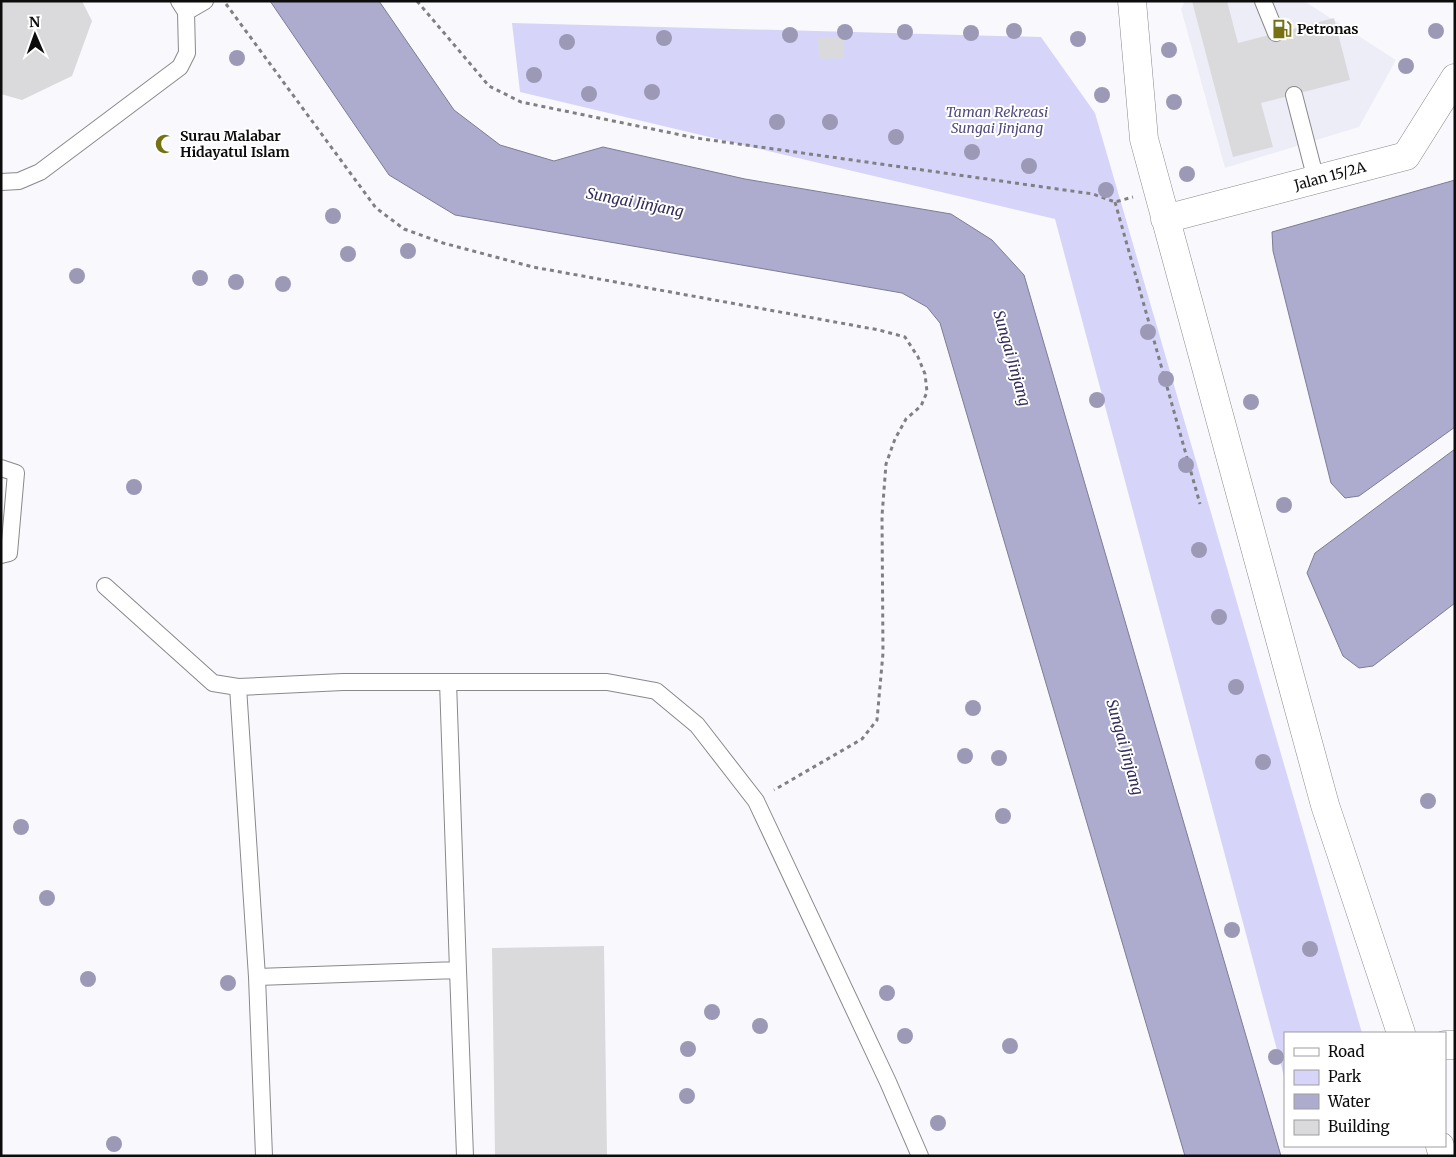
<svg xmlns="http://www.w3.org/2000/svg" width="1456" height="1157" viewBox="0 0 1456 1157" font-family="Merriweather,serif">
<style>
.built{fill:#ededf8}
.green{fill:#d6d5f9}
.water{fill:#adaccf;stroke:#7d7c95}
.building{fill:#dadadd}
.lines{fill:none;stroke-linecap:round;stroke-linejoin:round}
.lane-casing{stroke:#89898c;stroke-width:18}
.street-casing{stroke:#89898c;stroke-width:29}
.path{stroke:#808083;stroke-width:3;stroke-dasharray:4 4;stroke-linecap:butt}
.lane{stroke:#fff;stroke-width:16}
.street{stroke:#fff;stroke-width:28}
.tree{fill:#9c99b6}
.labels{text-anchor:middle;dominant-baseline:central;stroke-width:4;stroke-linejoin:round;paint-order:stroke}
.poi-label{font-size:14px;font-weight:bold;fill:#0c0c0d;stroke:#fff;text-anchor:start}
.park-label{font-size:14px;font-style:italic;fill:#504b7c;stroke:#fff}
.street-label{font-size:14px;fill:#0c0c0d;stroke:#fff}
.water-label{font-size:15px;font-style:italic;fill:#322c5a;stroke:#fff}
</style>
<rect width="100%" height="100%" fill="#f9f9fd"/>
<path class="built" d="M1185,1H1304L1396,60L1359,127L1225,168L1181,9Z"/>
<path class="green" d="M512,23L1041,37L1095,113L1362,1033H1285V1080L1055,219L520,92Z"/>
<path class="water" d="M270,1H379L454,110L500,145L554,161L603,147L745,179L951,214L992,240L1024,275L1281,1156H1185L940,323L927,307L902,293L455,215L389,175Z
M1455,180V427L1359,496L1345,498L1331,483L1273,251L1272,232Z
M1455,449V603L1373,666L1359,668L1343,656L1307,573L1315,553Z"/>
<path class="building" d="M1,1H82L92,21L72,76L22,100L1,94Z
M1192,1H1227L1238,43L1334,18L1350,80L1261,103L1273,147L1233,157Z
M843,37L844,58L819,59L818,38Z
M604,946L607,1156H495L492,948Z"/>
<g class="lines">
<defs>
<path id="lane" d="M1263,1L1276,33
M186,12L205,1
M1294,95L1316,180
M1,182L19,181L40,172L180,67L187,53L186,12L179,1
M1,468L16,473L9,553L1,555
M105,586L213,683L238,687L343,682H607L656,691L697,725L756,801L888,1082L920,1156
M448,682L458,970
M238,687L257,977
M264,1156L257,977L458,970L465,1156"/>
<path id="street" d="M1132,1L1144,139L1325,805L1401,1033
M1165,219L1406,156L1455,78
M1445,1045H1455
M1440,1146L1443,1156"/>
</defs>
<use href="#lane" class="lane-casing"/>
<use href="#street" class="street-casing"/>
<path class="path" d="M417,1L489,86L521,102L696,138L1093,194L1115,202L1133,197
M226,4L376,208L404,229L443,243L533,267L879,330L905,337L918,357L925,374L927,392L921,406L906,419L895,439L886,464L882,516L883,653L877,720L862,739L774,790
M1115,202L1200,504"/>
<use href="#lane" class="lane"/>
<use href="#street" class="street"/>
</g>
<g class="tree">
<circle cx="1014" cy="31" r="8"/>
<circle cx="1436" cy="31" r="8"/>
<circle cx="845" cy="32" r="8"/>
<circle cx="905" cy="32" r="8"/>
<circle cx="971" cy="33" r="8"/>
<circle cx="790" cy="35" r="8"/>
<circle cx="664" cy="38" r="8"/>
<circle cx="1078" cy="39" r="8"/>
<circle cx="567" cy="42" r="8"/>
<circle cx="1169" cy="50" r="8"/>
<circle cx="237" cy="58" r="8"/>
<circle cx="1406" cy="66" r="8"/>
<circle cx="534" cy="75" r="8"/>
<circle cx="652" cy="92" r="8"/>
<circle cx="589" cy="94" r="8"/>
<circle cx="1102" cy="95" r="8"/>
<circle cx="1174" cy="102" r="8"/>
<circle cx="777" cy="122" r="8"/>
<circle cx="830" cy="122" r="8"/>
<circle cx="896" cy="137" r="8"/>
<circle cx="972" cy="152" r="8"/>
<circle cx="1029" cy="166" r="8"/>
<circle cx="1187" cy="174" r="8"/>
<circle cx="1106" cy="190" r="8"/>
<circle cx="333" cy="216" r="8"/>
<circle cx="408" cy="251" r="8"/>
<circle cx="348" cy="254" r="8"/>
<circle cx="77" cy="276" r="8"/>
<circle cx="200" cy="278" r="8"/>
<circle cx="236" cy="282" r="8"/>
<circle cx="283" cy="284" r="8"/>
<circle cx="1148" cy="332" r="8"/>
<circle cx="1166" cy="379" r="8"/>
<circle cx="1097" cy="400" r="8"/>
<circle cx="1251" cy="402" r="8"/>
<circle cx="1186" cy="465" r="8"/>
<circle cx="134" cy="487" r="8"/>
<circle cx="1284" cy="505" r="8"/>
<circle cx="1199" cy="550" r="8"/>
<circle cx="1219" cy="617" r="8"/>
<circle cx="1236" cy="687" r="8"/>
<circle cx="973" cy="708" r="8"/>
<circle cx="965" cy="756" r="8"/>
<circle cx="999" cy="758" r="8"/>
<circle cx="1263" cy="762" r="8"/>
<circle cx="1428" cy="801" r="8"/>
<circle cx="1003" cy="816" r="8"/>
<circle cx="21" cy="827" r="8"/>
<circle cx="47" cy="898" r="8"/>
<circle cx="1232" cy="930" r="8"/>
<circle cx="1310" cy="949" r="8"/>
<circle cx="88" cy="979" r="8"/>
<circle cx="228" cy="983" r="8"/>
<circle cx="887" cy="993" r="8"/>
<circle cx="712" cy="1012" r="8"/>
<circle cx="760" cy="1026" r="8"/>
<circle cx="905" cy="1036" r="8"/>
<circle cx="1010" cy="1046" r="8"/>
<circle cx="688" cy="1049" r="8"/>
<circle cx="1276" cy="1057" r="8"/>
<circle cx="687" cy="1096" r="8"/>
<circle cx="938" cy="1123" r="8"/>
<circle cx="114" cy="1144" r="8"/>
</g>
<defs>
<symbol id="fuel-bare" viewBox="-9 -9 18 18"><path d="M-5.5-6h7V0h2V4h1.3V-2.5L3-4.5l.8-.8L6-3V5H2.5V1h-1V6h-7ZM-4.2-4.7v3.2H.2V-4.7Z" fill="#767214" stroke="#fff" stroke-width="2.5" paint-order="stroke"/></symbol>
<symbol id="mosque-bare" viewBox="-9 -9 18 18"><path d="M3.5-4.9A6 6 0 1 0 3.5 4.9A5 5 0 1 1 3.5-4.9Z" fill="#767214" stroke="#fff" stroke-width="2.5" paint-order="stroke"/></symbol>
</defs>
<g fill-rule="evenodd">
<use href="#fuel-bare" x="1268" y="15" width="28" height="28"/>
<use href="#mosque-bare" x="151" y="130" width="28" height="28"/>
</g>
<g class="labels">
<g class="poi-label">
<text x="1297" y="29">Petronas</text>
<text x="180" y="136">Surau Malabar<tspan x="180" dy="16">Hidayatul Islam</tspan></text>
</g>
<g class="park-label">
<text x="997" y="112">Taman Rekreasi<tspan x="997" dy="16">Sungai Jinjang</tspan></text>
</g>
<g class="street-label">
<text transform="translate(1330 176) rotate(-15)">Jalan 15/2A</text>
</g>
<g class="water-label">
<text transform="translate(635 202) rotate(11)">Sungai Jinjang</text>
<text transform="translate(1012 358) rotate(74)">Sungai Jinjang</text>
<text transform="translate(1125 747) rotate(74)">Sungai Jinjang</text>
</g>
</g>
<rect width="1456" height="1157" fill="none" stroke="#0c0c0d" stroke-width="5"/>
<rect x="1284" y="1032" width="162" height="115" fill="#ffffff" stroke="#9e9e9e"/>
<rect x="1294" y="1048" width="25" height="8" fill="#ffffff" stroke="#9e9e9e"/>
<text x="1328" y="1057" font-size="15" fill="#0c0c0d">Road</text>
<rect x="1294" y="1070" width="25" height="15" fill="#d6d5f9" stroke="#9e9e9e"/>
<text x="1328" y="1082" font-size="15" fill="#0c0c0d">Park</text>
<rect x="1294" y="1094" width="25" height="15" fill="#adaccf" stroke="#9e9e9e"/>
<text x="1328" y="1107" font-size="15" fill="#0c0c0d">Water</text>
<rect x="1294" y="1120" width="25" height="15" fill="#dadadd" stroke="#9e9e9e"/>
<text x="1328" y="1132" font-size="15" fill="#0c0c0d">Building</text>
<g transform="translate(35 35) rotate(358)" stroke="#ffffff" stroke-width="4" paint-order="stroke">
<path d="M0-4L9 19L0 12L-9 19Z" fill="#0c0c0d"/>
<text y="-8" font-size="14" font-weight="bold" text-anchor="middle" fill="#0c0c0d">N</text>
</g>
</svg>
